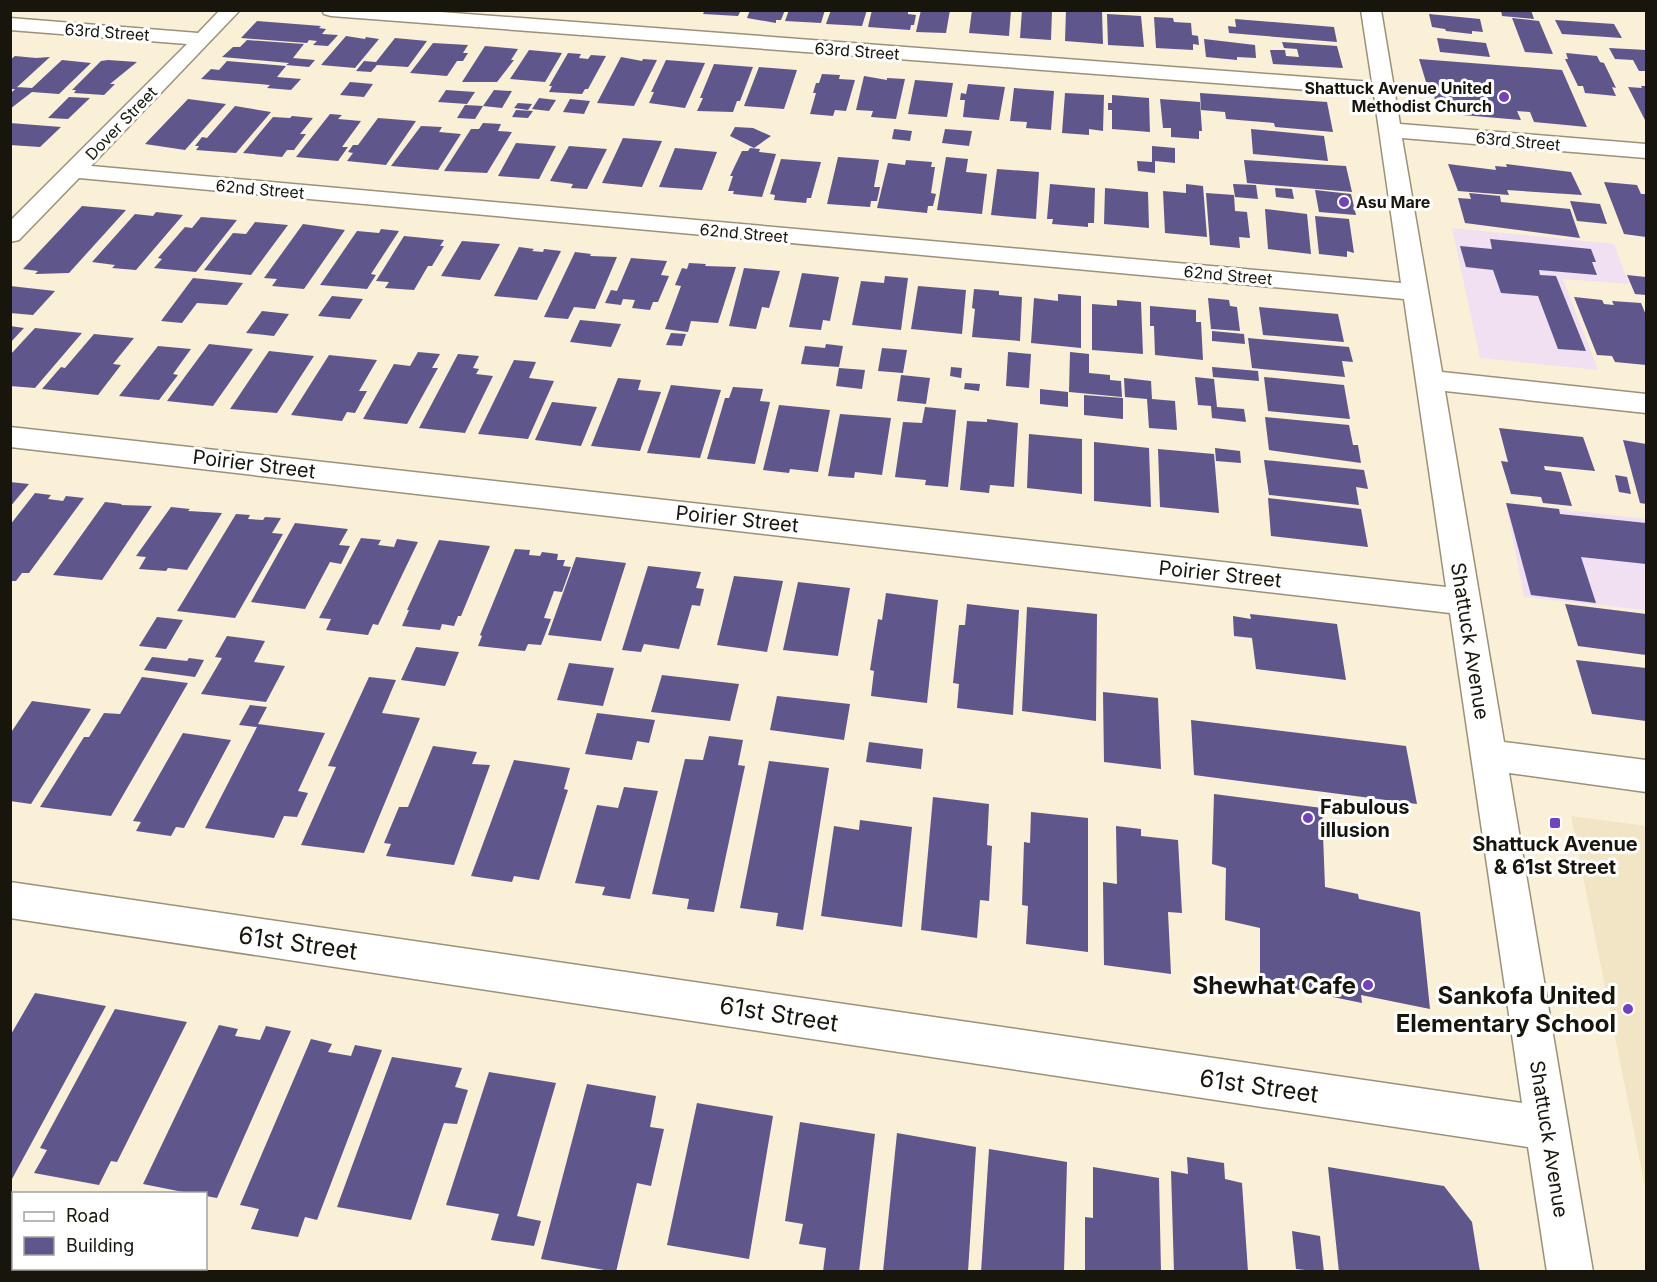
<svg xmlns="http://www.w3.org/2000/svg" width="1657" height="1282" viewBox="0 0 1657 1282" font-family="Inter,sans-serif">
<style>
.commercial{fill:#f1e0f1}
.built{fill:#f1e5c5}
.building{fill:#5f568c}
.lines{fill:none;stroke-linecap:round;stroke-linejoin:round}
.minor-casing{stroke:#9a917b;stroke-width:3}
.minor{fill:#fff;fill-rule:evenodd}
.poi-dot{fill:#7142ba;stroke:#fff;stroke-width:2}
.labels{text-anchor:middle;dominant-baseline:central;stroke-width:6;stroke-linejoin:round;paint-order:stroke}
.far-street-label{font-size:16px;fill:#18150d;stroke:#fff}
.far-poi-label{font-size:16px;font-weight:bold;fill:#18150d;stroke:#fff;text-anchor:end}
.street-label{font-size:20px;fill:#18150d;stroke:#fff}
.poi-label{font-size:20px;font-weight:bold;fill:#18150d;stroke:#fff;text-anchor:start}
.near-street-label{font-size:24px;fill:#18150d;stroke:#fff}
.near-poi-label{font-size:24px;font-weight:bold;fill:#18150d;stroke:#fff;text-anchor:end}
</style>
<rect width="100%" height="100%" fill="#f9f0d7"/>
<path class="commercial" d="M1452,228L1614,244L1629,284L1563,279L1598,370L1480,358Z
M1506,503L1646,519V610L1524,597Z"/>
<path class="built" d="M1571,816L1646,826V1192Z"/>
<path class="building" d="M705,10H741L738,16L703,14Z
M750,10H785L781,20H776V23L747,18Z
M789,10H825L821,23L785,21Z
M831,10H867L862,26L826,24Z
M872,10H908V14L916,15L914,25H911L910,30L868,27Z
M921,10H950L946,33L916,32Z
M972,10H1011L1009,36L969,33Z
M1022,10L1052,11L1051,40L1020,38Z
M1066,10L1102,11L1103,44L1065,41Z
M1501,10H1531L1534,19L1502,16Z
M1107,14L1141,16L1144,47L1108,45Z
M1429,14L1480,19L1483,32L1472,31V34L1446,31L1445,29L1432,27Z
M1154,17L1173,18L1174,22L1191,23L1192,35L1198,36L1199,45L1193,44V50L1156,48Z
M1512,18L1539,21L1553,54L1525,52Z
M1235,19L1334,27L1337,42L1229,33L1228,26L1236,27Z
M1555,20L1614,24L1622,38L1562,34Z
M257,21L321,26L319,28L326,29L322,34L338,35L328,46L313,45L317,41L309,40L307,43L241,38Z
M346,36L365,39L366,37L379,39L355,68L321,65Z
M395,38L427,41L408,67L377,65L371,72L356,71L364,61L376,62Z
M1437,38L1486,43L1490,57L1440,52Z
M1204,39L1255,45L1256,58L1237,57V60L1206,57Z
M247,40L304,44L293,58L315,60L309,67L286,65L289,63L222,57L233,47H240Z
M1282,42L1337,46L1343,68L1273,64L1270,50H1285L1286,56L1299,57L1297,49L1284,48Z
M433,43L468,45L463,53H468L463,61H457L447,76L410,73Z
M485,46L518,49L511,60H514L497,82H462Z
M1609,48L1646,50V71H1639L1633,60L1615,59Z
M529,50L562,53L545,82L510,79Z
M568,53L581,54L579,58L588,59L591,55L606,56L588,89H585L582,94L549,92L552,86H549Z
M1566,53L1597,56L1600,62L1604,63L1616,88L1612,87L1616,96L1585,93L1583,86H1578L1565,59H1568Z
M15,56L36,58L50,57L15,89H10V60Z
M621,57L642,61L643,59L657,60L634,106L597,103Z
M1419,59L1562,70L1587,127L1534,122L1530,112L1517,111L1521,120L1439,113L1430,83L1426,82Z
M62,60L91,63L59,94L32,92L10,109V94L17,87L32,88Z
M108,60L137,62L110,84H115L104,95L74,93L76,90H72L101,61Z
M666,60L705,63L685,108L649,103L654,92H651Z
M227,61L286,66L277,77L301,79L291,90L267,88L270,85L201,79L211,69L219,70Z
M714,64L753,67L740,101H737L733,112L697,111L703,98H700Z
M759,67L797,70L784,109L744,106Z
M822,74L840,75L839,79L855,80L846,111L835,110L833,116L810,114L816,93H813L816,83H819Z
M864,76L887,80V78L905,79L896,119L871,117L873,111L856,110Z
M915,80L953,83L947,117L908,114Z
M350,82L373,84L364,97L340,95Z
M968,84L1005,87L999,120L963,117L965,100H960L961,93L966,94Z
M1641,86H1646V122L1628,87L1642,88Z
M1014,88L1054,91L1051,130L1026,128L1027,122L1010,121Z
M446,90L475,92L467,104L438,102Z
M494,90L512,91L502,108L483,106Z
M1065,93L1104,95L1103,131L1089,129V135L1062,133Z
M1200,93L1327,102L1333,132L1275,127L1274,123L1226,119L1225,112L1201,110Z
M1112,95L1149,98L1150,132L1112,129V110H1108V103H1112Z
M69,97L90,98L68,119L48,118Z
M539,98L556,100L549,111L532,109Z
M188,99L226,104L185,150L145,144Z
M570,99L590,101L584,114L563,112Z
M1160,99L1200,102L1202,131H1199V139L1171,137V128H1163Z
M518,103L532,104L528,110L514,108Z
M465,105L483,106L475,119L457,118Z
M235,106L271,112L236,153L196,150L199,146H195L202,137L207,138Z
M516,110L533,111L528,118L512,117Z
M330,114L342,115L338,119L361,121L342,147H348L338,161L296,157Z
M292,116L313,118L300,134H306L294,150H287L282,157L243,153L273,117L290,118Z
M378,118L416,121L386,165L347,161L353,153L348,152L353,145H358Z
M10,123L61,127L40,147L10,145Z
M483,123L501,124L498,131L512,132L487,173L444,171L471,129H479Z
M421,126L442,127L439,132L461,134L438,170L391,166Z
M735,127L753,128L771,136L754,148L730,136Z
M894,129L912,131L910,141L892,139Z
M945,129L972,131L969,146L942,143Z
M1251,129L1324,136L1328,161L1253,154Z
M623,138L662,141L642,187L602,183Z
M516,143L556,146L539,179L498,176Z
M569,146L607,149L587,189L571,188L573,184L550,181Z
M1152,146L1175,148V163L1155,161V173L1138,171L1137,161L1152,162Z
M675,148L717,152L702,190L659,187Z
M750,148L760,149L759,152L776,154L762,197L733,194L734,191H728L733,176H730L742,151H748Z
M838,157L879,160L874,187H880L877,201H871L870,207L827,204Z
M946,157L968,159L966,172L987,174L982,214L937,210Z
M781,159L821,162L811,198H807L806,203L774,200L775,195L770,194Z
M906,160L932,162L931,167H935L931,193L936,194L933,206H928L927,213L877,208L888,163L905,165Z
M1244,160L1346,166L1352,192L1247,183Z
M1448,164L1496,170L1495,166L1507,167L1506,164L1571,172L1582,195L1507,190L1509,195L1458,191Z
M997,169L1039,172L1036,219L991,215Z
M1604,182L1637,185L1641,194H1646V237L1624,234Z
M1050,184L1095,188L1094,223H1088V227L1052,224L1053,219H1047Z
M1186,184L1203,186L1207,237L1165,233L1163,191L1186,193Z
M1233,184L1256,185L1258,199L1235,197Z
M1105,188L1148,192L1149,228L1104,224Z
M1275,188L1292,189L1294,199L1276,197Z
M1315,190L1351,194L1356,215L1319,212Z
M1206,193L1234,195L1235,211L1247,212L1250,238L1239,237L1240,248L1210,245Z
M1469,193L1500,196L1501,202L1570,209L1580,238L1465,223L1458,198L1471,199Z
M1570,201L1600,204L1607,224L1577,221Z
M82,206L126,210L69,273L35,274L38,271L23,269Z
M1265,209L1307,214L1311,254L1268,249Z
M156,212L183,215L136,270L112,268L115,265L92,262L135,214L153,216Z
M1315,216L1349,219L1354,253L1347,251V257L1319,254Z
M201,217L237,220L196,272L154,268L162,259L158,258L185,227L192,228Z
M255,222L288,225L251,275L204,270L233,233L246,234Z
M303,224L345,230L304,289L272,286L277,279L264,278Z
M381,229L399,231L371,274L376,275L367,289L320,285L357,231L379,233Z
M404,236L444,240L440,246H444L432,266H428L414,290L385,288L389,282L376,281Z
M1490,239L1591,249L1596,262H1592L1597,275L1539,270L1540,275L1556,276L1586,351L1558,349L1538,296L1501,293L1493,270L1466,267L1460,246L1492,249Z
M462,241L500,244L480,280L441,276Z
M519,247L534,249L532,251L543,252L544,249L561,251L537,300L494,296Z
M575,252L591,254L590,256L617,257L595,309L574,307L568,319L544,317Z
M631,258L667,261L661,275L669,276L658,302H653L650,310L632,308L635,300L623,299L621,305L605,303L611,290L617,291Z
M689,263L706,264L705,266L736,267L718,323L691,321L688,332L665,329L681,286L675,285L682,268L687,269Z
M744,268L780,271L769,308L762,307L756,329L729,326Z
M802,273L839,277L830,321L823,320L821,330L789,327Z
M1627,275L1646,277V295L1635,294Z
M885,276L908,278L901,330L852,325L861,281L884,283Z
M193,278L243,283L227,305L197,303L182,323L161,321Z
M10,286L55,291L33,315L10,313Z
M918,286L966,290L962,334L911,329Z
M974,289L999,291V295L1022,297L1020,341L972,337L975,309L972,308Z
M1058,294L1081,296V348L1031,343L1034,298L1058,301Z
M332,296L363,299L350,319L318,316Z
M1574,297L1602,300L1604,304L1614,305L1612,301L1641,303L1646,315V365L1615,362L1612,356L1597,355Z
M1208,298L1229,300L1230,306L1237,307L1240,331L1211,329Z
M1117,300L1141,302L1143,354L1092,350V304L1117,306Z
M1150,306L1196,310V322H1201L1203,360L1155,355L1154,326H1150Z
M1259,307L1338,314L1344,342L1263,335Z
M262,311L289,314L274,336L246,333Z
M580,320L621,324L611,347L570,342Z
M10,326L24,328L10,343Z
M35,328L82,333L35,388L10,386V355Z
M1212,331L1244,334L1245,344L1212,341Z
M671,333L686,334L682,346L666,345Z
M94,334L134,338L113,364L121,365L98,395L42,389L61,367L65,368Z
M1248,338L1349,347L1353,362L1342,361L1345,377L1252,368Z
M209,344L253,349L213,406L167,401Z
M826,344L843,346L839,367L801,364L805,346L825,348Z
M158,346L191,349L173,374L178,375L159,400L119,396Z
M882,348L907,350L903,373L878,371Z
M269,351L314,356L277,413L230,409Z
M418,352L440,354L432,368H438L407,424L363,419L394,364L410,366Z
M1008,352L1031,354L1029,388L1006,386Z
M1070,352L1089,354V373L1110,375V380L1121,381L1122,397L1069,392Z
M458,354L479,356L473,368L479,369L476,374L493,376L465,433L419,428Z
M329,355L377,360L359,391H367L355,413L347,412L342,421L291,415Z
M514,360L536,362L529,378L554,381L528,439L478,434Z
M951,367L962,368L961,378L950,376Z
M1212,367L1258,371L1259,381L1213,377Z
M839,368L865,370L862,389L836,386Z
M901,375L930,378L926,404L897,401Z
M1195,377L1214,379L1217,407L1244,409L1246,422L1212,418L1211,406L1198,405Z
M1264,377L1344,385L1350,419L1268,411Z
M618,378L641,380L638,390L661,392L640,451L591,446Z
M1124,378L1151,381L1152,399L1175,401L1177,430L1149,428L1147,399L1125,397Z
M965,383L980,384L979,391L964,389Z
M671,385L721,390L700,458L647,453Z
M733,387L763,389L760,401L770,402L755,464L707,459L725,398H729Z
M1040,389L1068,392V407L1040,404Z
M1084,395L1123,398V419L1084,415Z
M552,402L597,407L581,446L535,440Z
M779,405L830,410L818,472L790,469L789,473L763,470Z
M925,407L956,410L948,487L925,485L926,480L895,477L903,422L922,423Z
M840,414L891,418L882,475L855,472L854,478L828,476Z
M1265,417L1349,425L1353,445H1358L1361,463L1269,450Z
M987,419L1018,423L1014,487L990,485L989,493L960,490L967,421L987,422Z
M1499,428L1583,437L1595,471L1544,466L1545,470L1561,472L1572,506L1543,503L1541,497L1511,494L1501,461L1508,462Z
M1029,434L1082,439V494L1027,488Z
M1623,440L1646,444V504L1640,503Z
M1094,442L1149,448L1151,507L1094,501Z
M1215,448L1240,451L1241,463L1216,461Z
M1158,449L1214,454L1219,513L1160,507Z
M1264,460L1364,470L1368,489L1356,487L1359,505L1269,495Z
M1615,475L1627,477L1631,494L1619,492Z
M10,482L29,484L10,507Z
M35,493L51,495L48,499L63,501L66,496L84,498L29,573H22L16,581H10V525Z
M1268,498L1361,509L1368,547L1271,536Z
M105,502L122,504L121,505L152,506L102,580L53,575Z
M1506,503L1559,509L1560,514L1646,523V564L1581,557L1596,603L1531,595Z
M171,507L190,509L188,511L222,513L187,570L168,568L166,571L139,569L146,557L136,556Z
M236,514L250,515L248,519L263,520L265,517L281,518L272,533L283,534L235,618L177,611Z
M295,523L348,529L339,545L350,546L341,564L330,562L305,609L251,602Z
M361,538L381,540L378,545L394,547L397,539L418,542L378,625L373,624L368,635L326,630L331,619L319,618Z
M439,540L490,546L461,616H458L454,626L442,624L440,630L402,626L409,610H407Z
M515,549L530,550L529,555L540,556L542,552L558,554L557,560H565L563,566L571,567L562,592L554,591L544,618L551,619L541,645L528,644L525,651L478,646L482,636L480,635Z
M576,557L626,563L601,641L548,635Z
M648,566L701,572L696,588L704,589L700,606L692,605L679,649L644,644L641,652L622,650Z
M734,576L783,581L767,652L717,645Z
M798,582L850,588L838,656L783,650Z
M886,593L938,600L927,703L871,696L874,671L870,670L878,619L882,620Z
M967,604L1019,610L1013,715L957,708L959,684L953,683L959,625H965Z
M1565,604L1646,614V655L1578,646Z
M1027,607L1097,614L1096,721L1022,711Z
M1250,614L1337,624L1346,680L1256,669L1252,638L1234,636L1233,616L1251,619Z
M157,617L183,620L166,649L139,646Z
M227,636L265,641L254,662L285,666L266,702L201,694L222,658L215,657Z
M416,647L459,652L445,686L401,680Z
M152,657L187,661L189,658L204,660L195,677L144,670Z
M1576,660L1646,668V721L1592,714Z
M569,663L614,668L603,706L557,700Z
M662,675L739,684L730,721L651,712Z
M142,677L188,683L111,816L40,807L84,737H89L104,713L120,714Z
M369,677L396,680L382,713L420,718L364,853L301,845L336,767L328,766Z
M1103,692L1158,698L1161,769L1104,762Z
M777,696L850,704L844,740L770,730Z
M32,701L91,709L31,804L10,801V734Z
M250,705L267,707L258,724L325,733L298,791L308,793L297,817L284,816L274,838L205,828L257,727L239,725Z
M597,713L655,720L649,743L637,741L632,760L585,754Z
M1191,720L1406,746L1417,804L1194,775Z
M183,733L231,740L184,828L176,827L171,836L136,831L141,822L133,821Z
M709,736L743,740L738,765L745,766L714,912L687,909L689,899L652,894L685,759L703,760Z
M869,742L923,749L921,769L866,762Z
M433,746L477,752L472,764L490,765L454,865L386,856L391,844L384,843L399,807H408Z
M514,760L570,768L564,789L568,790L539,880L514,876L512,882L471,876Z
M769,761L829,768L803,930L776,926L778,913L740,908Z
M624,787L658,791L630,899L602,895L605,887L575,883L597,805L618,808Z
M1214,794L1322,808L1325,887L1358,894L1359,899L1420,912L1430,1009L1361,995L1362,1003L1260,982V928L1225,920L1226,868L1212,864Z
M933,797L989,804L987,845L992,846L989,901L980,900L977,938L921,930Z
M1031,812L1088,818V952L1026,944L1028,906L1022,905L1024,842L1030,843Z
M860,820L912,827L902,927L821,916L834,826L859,830Z
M1116,826L1141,829V836L1178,840L1182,913L1168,912L1171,974L1104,965L1103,882L1117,884Z
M35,993L106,1006L12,1179H10V1036Z
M115,1009L187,1022L117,1162L111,1161L99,1185L34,1173L47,1150L40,1148Z
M219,1025L238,1029L235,1036L260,1040L266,1026L291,1031L217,1198L206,1196V1194H193L143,1184Z
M311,1039L332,1044L328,1052L351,1056L355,1045L382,1050L317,1220L305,1217L298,1237L251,1229L259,1209L240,1205Z
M392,1057L462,1068L455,1087L468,1090L457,1124L444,1123L411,1220L337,1207Z
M489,1072L556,1083L517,1216L541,1221L534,1246L491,1240L499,1214L446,1205Z
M587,1084L656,1096L650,1127L664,1129L651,1186L637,1183L616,1272L541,1259Z
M697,1103L773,1116L749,1259L667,1245Z
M800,1122L875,1134L859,1272H823L826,1248L799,1244L803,1224L785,1221Z
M897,1133L976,1147L968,1272H883Z
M989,1149L1067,1162L1064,1272H981Z
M1187,1157L1224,1163L1225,1179L1242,1183L1248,1272H1174L1171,1171L1188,1174Z
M1093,1167L1159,1178L1161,1272H1085V1217L1093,1218Z
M1328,1167L1444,1186L1472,1222L1480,1272H1339Z
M1292,1231L1320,1236L1324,1272L1296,1269Z
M44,1268H86L84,1272H54Z
M106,1268H142L141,1272H116Z"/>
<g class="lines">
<defs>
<path id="minor" d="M220,10H240L91,166L1401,283L1374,95L331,16L324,14L322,10H414L1372,82L1361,10H1381L1400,124L1646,144V158L1402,138L1442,372L1646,394V413L1445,391L1504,742L1646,760V792L1509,773L1593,1272H1547L1528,1147L10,918V882L1522,1103L1450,613L10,447V427L1446,587L1404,299L79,178L19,240L10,242V221L187,44L10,30V18L198,33Z"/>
</defs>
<use href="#minor" class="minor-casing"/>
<use href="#minor" class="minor"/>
</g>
<g class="poi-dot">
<circle cx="1504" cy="97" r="6"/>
<circle cx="1344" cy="202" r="6"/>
<circle cx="1308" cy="818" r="6"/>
<rect x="1549" y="817" width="12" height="12" rx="3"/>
<circle cx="1368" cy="985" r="6"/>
<circle cx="1628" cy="1009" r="6"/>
</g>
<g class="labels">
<g class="far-street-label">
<text transform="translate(107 32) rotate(4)">63rd Street</text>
<text transform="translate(857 51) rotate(4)">63rd Street</text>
<text transform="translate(121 123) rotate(-46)">Dover Street</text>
<text transform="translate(1518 141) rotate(5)">63rd Street</text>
<text transform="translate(260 189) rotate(5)">62nd Street</text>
<text transform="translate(744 233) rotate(5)">62nd Street</text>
<text transform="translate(1228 275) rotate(5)">62nd Street</text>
</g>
<g class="far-poi-label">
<text x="1492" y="88">Shattuck Avenue United<tspan x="1492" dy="18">Methodist Church</tspan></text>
<text x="1356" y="202" text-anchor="start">Asu Mare</text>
</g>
<g class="street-label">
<text transform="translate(254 464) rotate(7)">Poirier Street</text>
<text transform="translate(737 519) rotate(6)">Poirier Street</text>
<text transform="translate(1220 574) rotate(6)">Poirier Street</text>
<text transform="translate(1470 641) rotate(81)">Shattuck Avenue</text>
<text transform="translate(1549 1139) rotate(81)">Shattuck Avenue</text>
</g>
<g class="poi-label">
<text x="1320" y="807">Fabulous<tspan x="1320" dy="23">illusion</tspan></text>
<text x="1555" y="844" text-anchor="middle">Shattuck Avenue<tspan x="1555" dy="23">&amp; 61st Street</tspan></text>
</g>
<g class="near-street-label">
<text transform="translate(298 943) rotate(8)">61st Street</text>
<text transform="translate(779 1014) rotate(9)">61st Street</text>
<text transform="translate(1259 1086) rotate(8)">61st Street</text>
</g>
<g class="near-poi-label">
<text x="1356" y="985">Shewhat Cafe</text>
<text x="1616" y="995">Sankofa United<tspan x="1616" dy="28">Elementary School</tspan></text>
</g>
</g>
<rect width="1657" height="1282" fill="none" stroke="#18150d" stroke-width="24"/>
<rect x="12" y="1192" width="195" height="78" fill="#ffffff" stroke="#a3a19e" stroke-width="1.5"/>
<rect x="24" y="1212" width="30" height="9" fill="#ffffff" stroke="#a3a19e" stroke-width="1.5"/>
<text x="66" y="1222" font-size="18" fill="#18150d">Road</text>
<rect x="24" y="1237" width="30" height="18" fill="#5f568c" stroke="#a3a19e" stroke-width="1.5"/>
<text x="66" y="1252" font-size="18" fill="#18150d">Building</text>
</svg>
